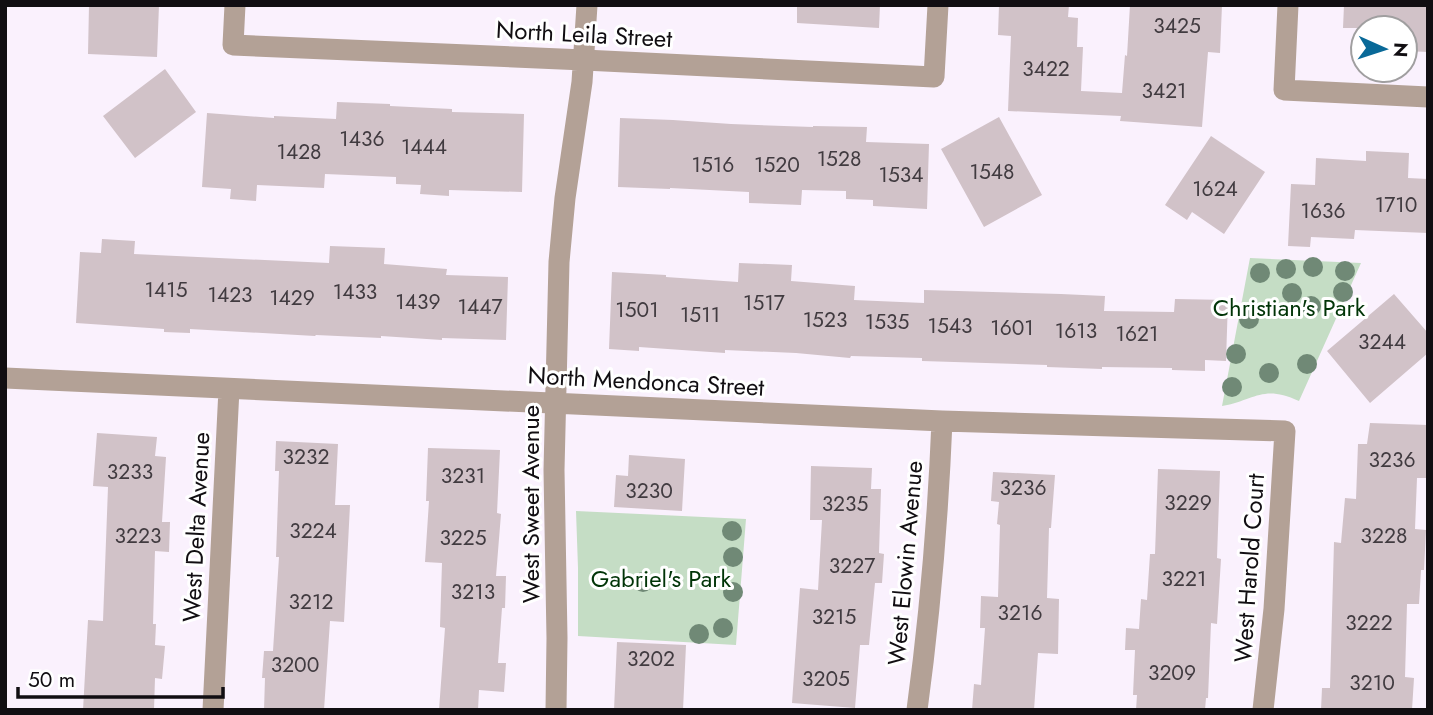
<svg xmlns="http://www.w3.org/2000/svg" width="1433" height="715" viewBox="0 0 1433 715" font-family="Jost,sans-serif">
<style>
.green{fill:#c5ddc5}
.building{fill:#d1c2c8}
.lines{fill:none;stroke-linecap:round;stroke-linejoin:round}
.minor{stroke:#b3a196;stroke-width:21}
.tree{fill:#708976}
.labels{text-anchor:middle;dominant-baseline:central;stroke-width:6;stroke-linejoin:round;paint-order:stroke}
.number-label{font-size:21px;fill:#413b40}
.street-label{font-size:24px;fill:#110e12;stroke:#fff}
.park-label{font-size:24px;fill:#003407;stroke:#fff}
</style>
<rect width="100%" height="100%" fill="#faf1fd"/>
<path class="green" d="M1250,258L1361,263L1299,401C1263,384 1255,400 1222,406Z
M576,511L746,519L736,645L578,636V568Z"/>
<path class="building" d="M89,5H159L157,57L88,54Z
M797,5H880L879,28L797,23Z
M999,5H1069L1068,17L1078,18L1077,47H1083L1081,91L1122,93L1125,55L1127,56L1130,5H1222L1220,53L1208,52L1202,127L1120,121L1121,116L1008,111L1011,36L998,35Z
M1344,5H1428V52L1405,51V28H1343Z
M165,69L196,112L135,158L103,116Z
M337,102L390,104V106L452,109V112L524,114L522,192L449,190V196L420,194L421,185L396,184V177L325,174L324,188L257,185L256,201L230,199L231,189L202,187L207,113L274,118V116L336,119Z
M999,117L1042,195L984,227L941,149Z
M620,118L673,120L731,124L813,127V126L867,127L866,142L929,144L927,209L873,206V200L846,199V191L802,190L801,205L749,203V192L670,188V189L618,187Z
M1211,136L1265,172L1224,234L1192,212L1187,220L1165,205Z
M1366,151L1409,153L1408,178L1428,179V233L1355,230L1354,239L1311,237L1310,247L1288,246L1291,184L1315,185L1316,158L1366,161Z
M102,239L135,241L134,254L329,263L330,246L385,248L384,264L447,269L446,275L508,277L506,340L442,338V340L381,336V338L316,335L315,336L190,329V333L164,332V329L76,323L80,252L101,253Z
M739,263L792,265L791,281L855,286L854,300L924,303V290L1061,294L1105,296L1104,311L1174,312L1175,299L1228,300L1226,361L1205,360V371L1172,370V368L1102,367V369L1047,367V365L922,361V358L851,356L850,358L796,353L725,350V353L639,347V351L609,349L612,272L666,275V277L738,282Z
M1394,294L1428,333V353L1370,403L1327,351Z
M1370,423L1428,425L1426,478H1417L1415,529L1426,530L1424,570H1421L1419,604H1407L1405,677L1414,678L1412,710H1321L1322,688H1330L1334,542L1341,543L1345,498L1356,499L1358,444H1367Z
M97,433L157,437L155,456L166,457L162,522H170L169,552L155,551L153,624H156L155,645L165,646L162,679L155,678L154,710H83L88,620L103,621L108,487L93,486Z
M276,441L338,444L335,505H350L344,622L330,621L324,710H264L265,678H262L264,651H273L279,557H276L279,471H275Z
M428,448L500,450L497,513L501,514L496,576H506L505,608H502L498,663H506L504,692L479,690L478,710H439L445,628L440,627L442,563L425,562L429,501H426Z
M629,455L685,459L682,511L614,507L616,475L628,476Z
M811,466L872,468L871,489H881L879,553L884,554L882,583H875L869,645H860L855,708L792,703L800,588L818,590L822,520H810Z
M1158,469L1220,471L1217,558L1221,559L1217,624L1211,623L1208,698H1206L1205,710H1136L1137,695H1133L1135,650H1125L1126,628L1139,629L1141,599L1147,600L1150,554H1155Z
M993,472L1055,475L1051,528H1049L1047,598L1059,599L1058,654L1038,653L1034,710H972L974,684L981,685L985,628H980L981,596L998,597L1000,525L997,524L999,502L991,501Z
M617,642L686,645L683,710H614Z"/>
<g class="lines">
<path class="minor" d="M235,5L233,45L584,60L934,77L938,5
M1288,5L1284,90L1428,97
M5,378L942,421L1285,431L1274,609L1263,710
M213,710L229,389
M556,710L557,638L554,470L559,262L565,198L582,82L587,5
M917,710C930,614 938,518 942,421"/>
</g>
<g class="tree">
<circle cx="1313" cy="267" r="10"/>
<circle cx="1286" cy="269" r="10"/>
<circle cx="1345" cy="271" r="10"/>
<circle cx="1260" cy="273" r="10"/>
<circle cx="1343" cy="292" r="10"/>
<circle cx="1292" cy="293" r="10"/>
<circle cx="1311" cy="306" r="10"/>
<circle cx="1249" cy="319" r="10"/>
<circle cx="1236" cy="354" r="10"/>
<circle cx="1307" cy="364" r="10"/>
<circle cx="1269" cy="373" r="10"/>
<circle cx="1232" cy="387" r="10"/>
<circle cx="732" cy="531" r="10"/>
<circle cx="733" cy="557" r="10"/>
<circle cx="643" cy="582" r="10"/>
<circle cx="733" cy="592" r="10"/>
<circle cx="723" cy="628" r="10"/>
<circle cx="699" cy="634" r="10"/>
</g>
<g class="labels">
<g class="number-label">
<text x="1177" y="26">3425</text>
<text x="1046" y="69">3422</text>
<text x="1164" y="91">3421</text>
<text x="362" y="139">1436</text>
<text x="424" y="147">1444</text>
<text x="299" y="152">1428</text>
<text x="839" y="159">1528</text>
<text x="713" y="165">1516</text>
<text x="777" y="165">1520</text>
<text x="992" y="172">1548</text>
<text x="901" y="175">1534</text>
<text x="1215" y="189">1624</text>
<text x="1396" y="205">1710</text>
<text x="1323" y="211">1636</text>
<text x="166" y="290">1415</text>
<text x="355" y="292">1433</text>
<text x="230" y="295">1423</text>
<text x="292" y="298">1429</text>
<text x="418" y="302">1439</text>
<text x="764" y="303">1517</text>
<text x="480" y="307">1447</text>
<text x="637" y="310">1501</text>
<text x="700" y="315">1511</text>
<text x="825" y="320">1523</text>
<text x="887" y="322">1535</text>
<text x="950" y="326">1543</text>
<text x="1012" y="328">1601</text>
<text x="1076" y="331">1613</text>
<text x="1137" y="334">1621</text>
<text x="1382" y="342">3244</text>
<text x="306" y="457">3232</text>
<text x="1392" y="460">3236</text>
<text x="130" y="472">3233</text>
<text x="463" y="476">3231</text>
<text x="1023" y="488">3236</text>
<text x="649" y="491">3230</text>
<text x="1188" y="503">3229</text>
<text x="845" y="504">3235</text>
<text x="313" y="531">3224</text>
<text x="138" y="536">3223</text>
<text x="1384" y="536">3228</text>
<text x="463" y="538">3225</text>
<text x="852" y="566">3227</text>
<text x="1184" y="579">3221</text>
<text x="473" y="592">3213</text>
<text x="311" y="602">3212</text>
<text x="1020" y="613">3216</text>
<text x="834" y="617">3215</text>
<text x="1369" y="623">3222</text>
<text x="651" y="659">3202</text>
<text x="295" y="665">3200</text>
<text x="1172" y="673">3209</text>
<text x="826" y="679">3205</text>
<text x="1372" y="683">3210</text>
</g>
<g class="street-label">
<text transform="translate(584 34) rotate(3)">North Leila Street</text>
<text transform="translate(646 381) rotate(3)">North Mendonca Street</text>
<text transform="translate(530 504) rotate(-90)">West Sweet Avenue</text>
<text transform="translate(196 527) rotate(-87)">West Delta Avenue</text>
<text transform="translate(905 563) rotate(-85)">West Elowin Avenue</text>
<text transform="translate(1249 568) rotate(-86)">West Harold Court</text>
</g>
<g class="park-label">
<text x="1289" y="307">Christian's Park</text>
<text x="661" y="578">Gabriel's Park</text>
</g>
</g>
<rect width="1433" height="715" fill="none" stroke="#110e12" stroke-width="14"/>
<g transform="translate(1384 49) rotate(93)"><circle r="33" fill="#ffffff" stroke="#a09fa0" stroke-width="2"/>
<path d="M0-5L12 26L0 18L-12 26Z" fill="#096998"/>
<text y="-10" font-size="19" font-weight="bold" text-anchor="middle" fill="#110e12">N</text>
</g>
<path d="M18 687v10h205v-10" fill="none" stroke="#110e12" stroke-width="3.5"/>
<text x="28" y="687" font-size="21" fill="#110e12" stroke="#ffffff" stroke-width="5" paint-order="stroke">50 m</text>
</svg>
